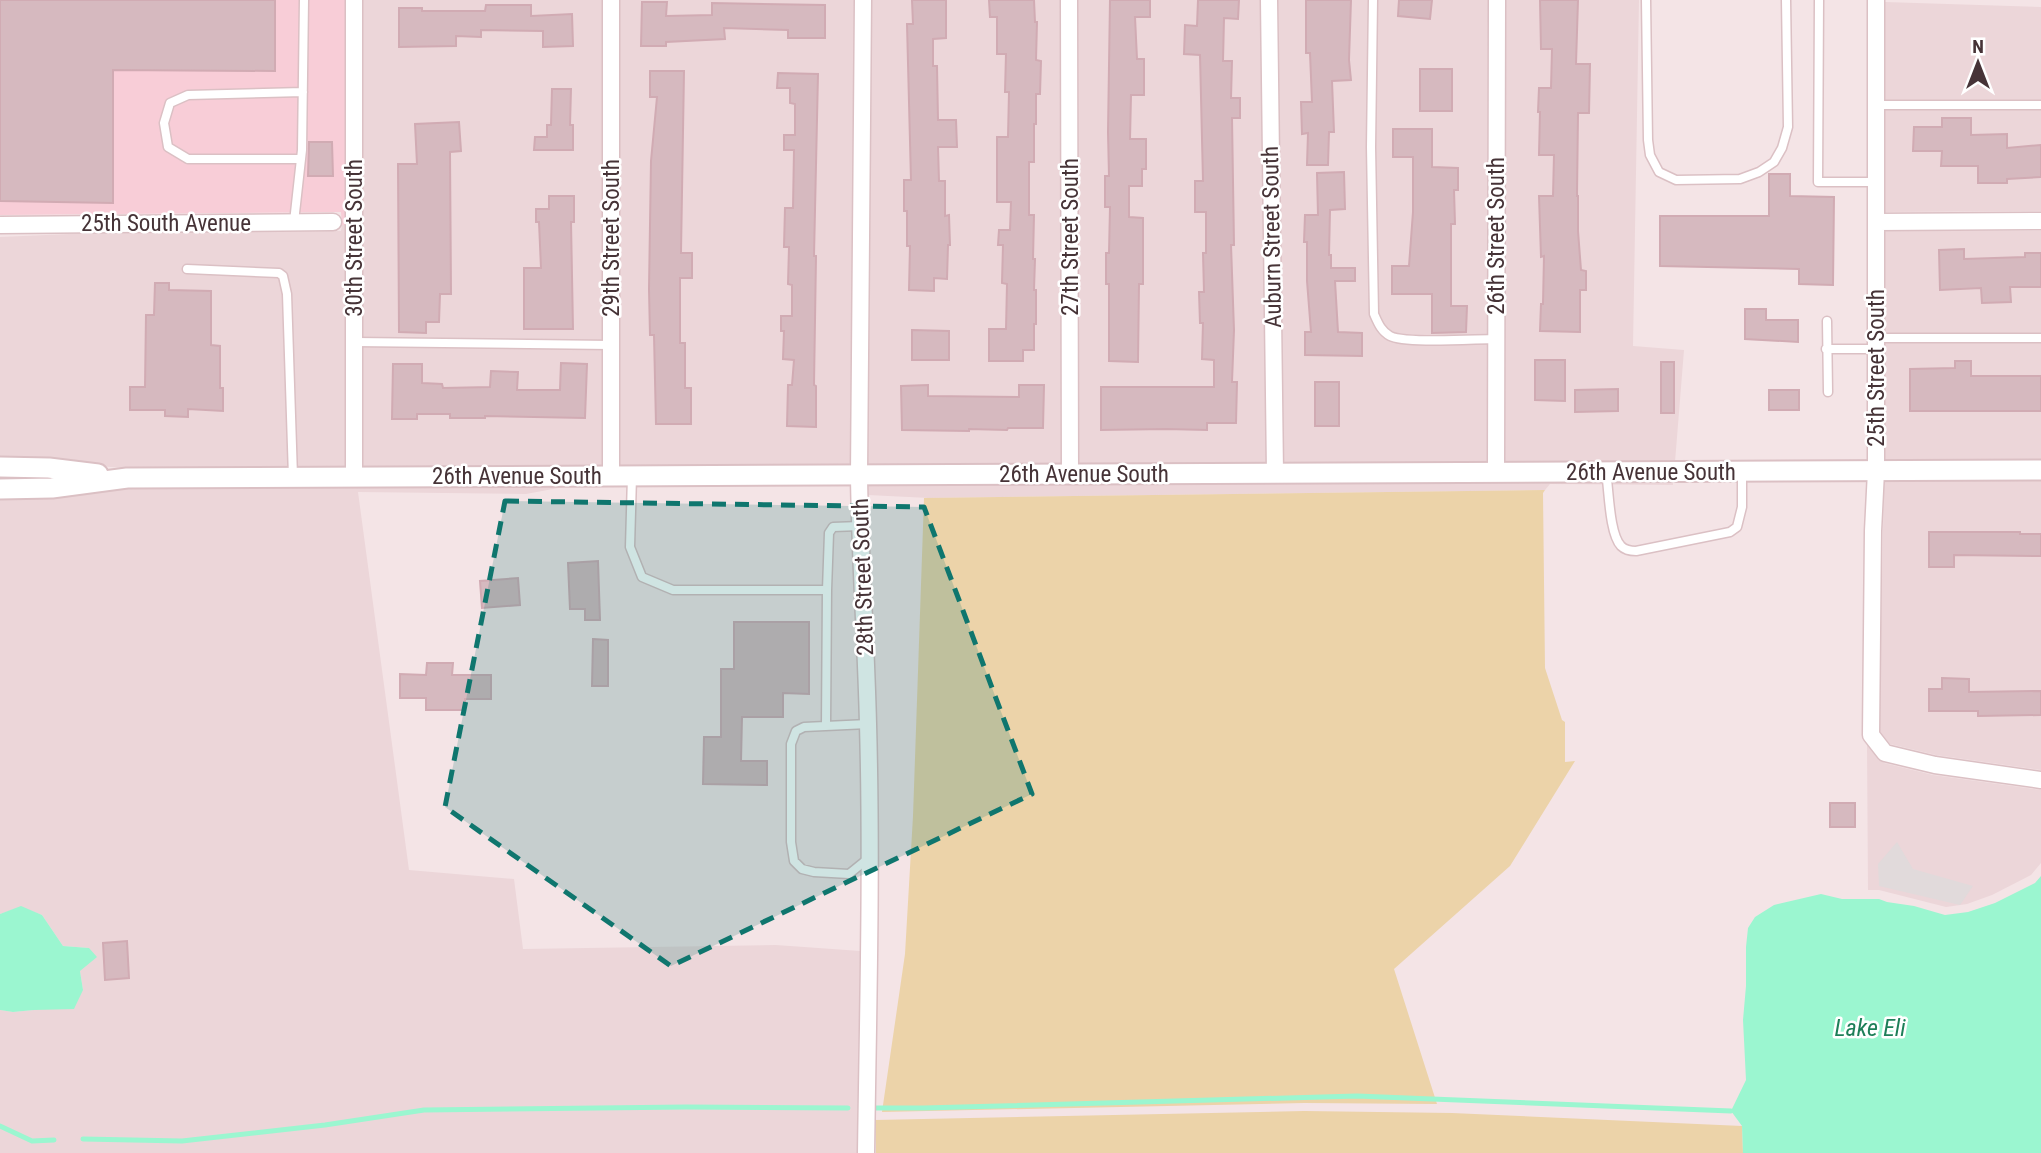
<svg xmlns="http://www.w3.org/2000/svg" width="2041" height="1153" viewBox="0 0 2041 1153" font-family="'Roboto Condensed',sans-serif">
<style>
.residential{fill:#ecd6d9}
.commercial{fill:#f8cdd7}
.green{fill:#ecd3a9}
.parking{fill:#e1dadb}
.water{fill:#9bf6d0}
.lines{fill:none;stroke-linecap:round;stroke-linejoin:round}
.stream{stroke:#9bf6d0;stroke-width:5}
.building{fill:#d6b9bf;stroke:#d1abb3;stroke-width:2}
.service-casing{stroke:#dbc0c4;stroke-width:11}
.minor-casing{stroke:#dbc0c4;stroke-width:19}
.tertiary-casing{stroke:#dbc0c4;stroke-width:23}
.service{stroke:#fff;stroke-width:8}
.minor{stroke:#fff;stroke-width:16}
.tertiary{stroke:#fff;stroke-width:19}
.marked{fill:#0f766e;fill-opacity:0.2;stroke:#0f766e;stroke-width:5;stroke-dasharray:14 9;stroke-linejoin:round}
.labels{text-anchor:middle;dominant-baseline:central;stroke-width:5;stroke-linejoin:round;paint-order:stroke}
.street-label{font-size:23px;fill:#463337;stroke:#fff}
.water-label{font-size:24px;font-style:italic;fill:#1d7f58;stroke:#fff}
</style>
<rect width="100%" height="100%" fill="#f4e4e6"/>
<path class="residential" d="M363,0H603L602,466L363,467Z
M620,0H855L851,465L620,466Z
M872,0H1060L1062,464L868,465Z
M1078,0H1261L1266,463L1079,464Z
M1278,0H1488L1487,463H1283Z
M1506,0H1639L1633,346L1684,350L1675,462L1504,463Z
M1885,2L2041,7V211L1885,212Z
M342,225H346V467L127,468L0,460V237L92,233L341,231Z
M1885,231H2041V460L1885,461Z
M1884,480H2041V770L1936,755L1890,744L1879,731Z
M1673,481V485L1550,484L1545,490L929,498L868,495V485Z
M569,486L526,494L358,492L409,870L514,879L523,949L776,945L860,951L857,1153H0V1010L13,1012L34,1010L83,990L80,971L89,948L63,946L42,915L21,907L0,914V494L127,488Z
M1867,745L1884,763L1933,775L2041,790V863L2031,875L1992,895L1967,904L1946,907L1879,890H1868Z"/>
<path class="commercial" d="M0,0H346V225H342L341,212L0,215Z"/>
<path class="green" d="M1545,490L1543,493L1545,668L1562,720L1565,722V762L1575,761L1510,866L1394,969L1437,1104L1304,1103L882,1112L905,954L913,816L924,498Z
M1304,1111L1452,1113L1742,1126L1743,1153H876L875,1120Z"/>
<path class="parking" d="M1897,842L1913,869L1973,886L1960,905L1879,886L1878,864Z"/>
<path class="water" d="M2041,876V1153H1743L1742,1126L1731,1111L1746,1080L1743,1020L1746,986V947L1748,928L1755,917L1774,905L1821,894L1842,899H1879L1887,902L1914,906L1945,915L1968,912L1995,903L2035,883Z
M21,906L42,915L63,946L89,948L97,957L80,971L83,990L74,1009L34,1010L13,1012L0,1010V914Z"/>
<g class="lines">
<path class="stream" d="M876,1108H924L1357,1096L1731,1111
M0,1126L32,1141L54,1140
M83,1139L182,1141L325,1125L424,1110L686,1107L848,1108"/>
</g>
<path class="building" d="M0,0H275V71L113,70V203L0,201Z
M912,0H946V38L933,39V66H937L938,120H956L957,147H938L939,181H945V216L949,215L950,245H948L947,279L934,278V291L909,290L910,246H907V211H904V180H911L907,24H913Z
M989,0H1034L1035,22H1037L1036,60L1041,61L1040,94H1036V124H1034V162H1029V215H1034L1033,259H1035L1034,290H1036V324H1034V350H1023V361H989V329H1006L1007,284L1002,283L1003,245H998L999,230H1010L1011,202H997V137H1008L1009,92H1005L1006,54H997V17H990Z
M1110,0H1150V17H1135L1137,59H1144V95H1131L1130,139H1146V169H1142V186H1129V217L1143,218V284H1139L1138,362L1109,361V284H1106V253H1109L1110,207H1105V176H1109L1108,132Z
M1198,0H1239L1238,19L1224,18L1223,61H1232L1231,98H1240V118H1232L1234,245H1231L1234,330L1232,382H1237L1236,423H1207V430L1166,429L1101,430V387H1214V360L1202,359L1203,323H1200L1199,292H1204L1203,253H1206V212H1195V181H1203L1200,55L1184,54L1185,25L1197,26Z
M1306,0H1351L1349,60L1351,80L1332,81L1334,132H1329L1328,165H1307L1308,133L1302,134L1301,102H1312L1310,53H1306Z
M1399,0H1432L1430,19L1398,16Z
M1540,0H1578L1576,64H1590L1589,113H1578L1577,196H1578V231L1581,270L1586,271V290H1580V332L1540,331L1541,304H1543L1544,256L1541,257L1539,196H1553L1554,155H1539L1540,112H1538L1539,88H1551L1552,49H1541Z
M642,2H667L666,16L712,15V3L825,5V38H788V30L724,28L725,39L666,42V46H641Z
M486,5H531V16L572,14L573,46L543,47V31L481,30V37L456,36V46L399,47V8H422V11H485Z
M1420,69H1452V111H1420Z
M650,71H684L681,253H692V278H680V343H685V388H691V424H656L654,335H650L649,289L651,161L657,97H650Z
M778,73L818,74L814,256H816L814,385L816,386V427L787,426L788,385H792L794,360L783,359L784,331H781V316H792V285L788,284L789,247H784L785,208H793L794,150H784V135H795V104L790,103V88H777Z
M552,89H571L570,125H573V150H534L535,137H547V125H551Z
M1942,118H1971V135L2007,134V148L2041,145V177L2007,179V183H1978V166H1941L1942,151H1913L1914,127H1942Z
M459,122L461,151L450,152L451,294H440L439,322H426V333L399,332L398,164H417L415,124Z
M1393,129H1432V167L1458,168V190H1454L1455,224H1451V306H1467L1466,332L1432,333V294H1392V266H1409L1413,212V157H1393Z
M309,142H332L333,176H308Z
M1344,172L1345,209L1330,210L1329,255H1331V268H1355V281H1335L1338,332L1362,333V356L1305,355V332H1311L1307,281V242H1304L1305,215H1318L1317,173Z
M1769,174H1790V196L1834,197L1833,285L1799,284V269L1660,266V216H1769Z
M549,196H574V222H571L573,329H524V268H541L539,222H536V209H549Z
M1964,249V259L2025,257V253H2041V287H2010L2011,302L1982,303L1981,288L1940,290L1939,250Z
M155,283H169V290L211,291V345L220,346V388H223V411L188,409V417L165,416V410H130V387H145L146,315H154Z
M1745,309H1766V320H1798V342L1745,339Z
M912,330L949,331V360H912Z
M1535,360H1565V401L1535,400Z
M1955,361H1971V376H2041V411H1910V369L1955,368Z
M1661,362H1674V413H1661Z
M561,363L587,364L585,418L485,416V418H450V414H417V419H392L393,364H422V383L442,384L443,388L490,387L491,371L518,372L517,390H560Z
M1315,382H1339V426H1315Z
M928,385V396L1019,397V385H1044L1043,428H1008L1007,430L969,429V431L902,430L901,386Z
M1618,389V411L1575,412V390Z
M1769,390H1799V410H1769Z
M1929,532H2020V534H2041V556L1954,555V567H1929Z
M598,561L600,620H585V609H570L568,563Z
M518,578L520,605L482,608L480,581Z
M734,622H809V694L783,693V717H742L741,761H767V785L703,784L704,737H721V669H734Z
M593,639L608,640V686H592Z
M427,663H453L452,675H491V699H465V710H426V698H400V674L426,675Z
M1942,678L1969,679V692L2041,691V715L1978,716V711H1929V689H1942Z
M1830,803H1855V827H1830Z
M127,941L129,978L105,980L103,943Z"/>
<g class="lines">
<defs>
<path id="service" d="M1373,0L1371,147L1374,314C1378,323 1381,331 1390,336C1405,344 1475,339 1496,339
M1646,0L1648,140L1650,155L1659,172L1676,180L1740,179L1759,172L1774,162L1782,148L1788,127L1786,0
M1819,0L1818,182H1876
M1876,105H2041
M301,159H188L168,147L164,123L170,103L188,95L303,92
M294,222L302,150L304,0
M187,269L279,273L283,276L287,294L293,477
M1827,321L1828,392
M1876,338H2041
M355,342L611,345
M1826,349H1876
M1606,472C1609,489 1609,533 1621,546C1625,550 1631,551 1636,551L1730,532L1737,527L1742,507V472
M632,476L630,547L642,577L673,590H827L829,533L833,527L860,526
M868,724L804,727L796,731L791,744V842L794,861L802,869L814,872L849,874L870,857
M826,725L827,590"/>
<path id="minor" d="M354,0V477
M863,0L859,475C860,558 866,641 868,724C872,867 868,1010 866,1153
M1069,0L1070,474
M1269,0L1275,473
M1876,0V471L1873,531L1871,735L1885,753L1935,765L2041,780
M1876,222L2041,221
M0,225L333,222
M1496,472L1497,0
M611,476V0"/>
<path id="tertiary" d="M0,467L49,468L98,474
M0,489L52,488L127,478L2041,470"/>
</defs>
<use href="#service" class="service-casing"/>
<use href="#minor" class="minor-casing"/>
<use href="#tertiary" class="tertiary-casing"/>
<use href="#service" class="service"/>
<use href="#minor" class="minor"/>
<use href="#tertiary" class="tertiary"/>
</g>
<path class="marked" d="M505,501L924,507L1032,794L671,966L445,807Z"/>
<g class="labels">
<g class="street-label">
<text x="166" y="223">25th South Avenue</text>
<text transform="translate(1496 236) rotate(-90)">26th Street South</text>
<text transform="translate(1070 237) rotate(-90)">27th Street South</text>
<text transform="translate(1272 237) rotate(-91)">Auburn Street South</text>
<text transform="translate(354 238) rotate(-90)">30th Street South</text>
<text transform="translate(611 238) rotate(-90)">29th Street South</text>
<text transform="translate(1876 368) rotate(-90)">25th Street South</text>
<text x="1651" y="472">26th Avenue South</text>
<text x="1084" y="474">26th Avenue South</text>
<text x="517" y="476">26th Avenue South</text>
<text transform="translate(863 577) rotate(-92)">28th Street South</text>
</g>
<g class="water-label">
<text x="1870" y="1028">Lake Eli</text>
</g>
</g>
<g transform="translate(1978 63)" stroke="#ffffff" stroke-width="5" paint-order="stroke">
<path d="M0-5L12 26L0 18L-12 26Z" fill="#463337"/>
<text y="-10" font-size="19" font-weight="bold" text-anchor="middle" fill="#463337">N</text>
</g>
</svg>
